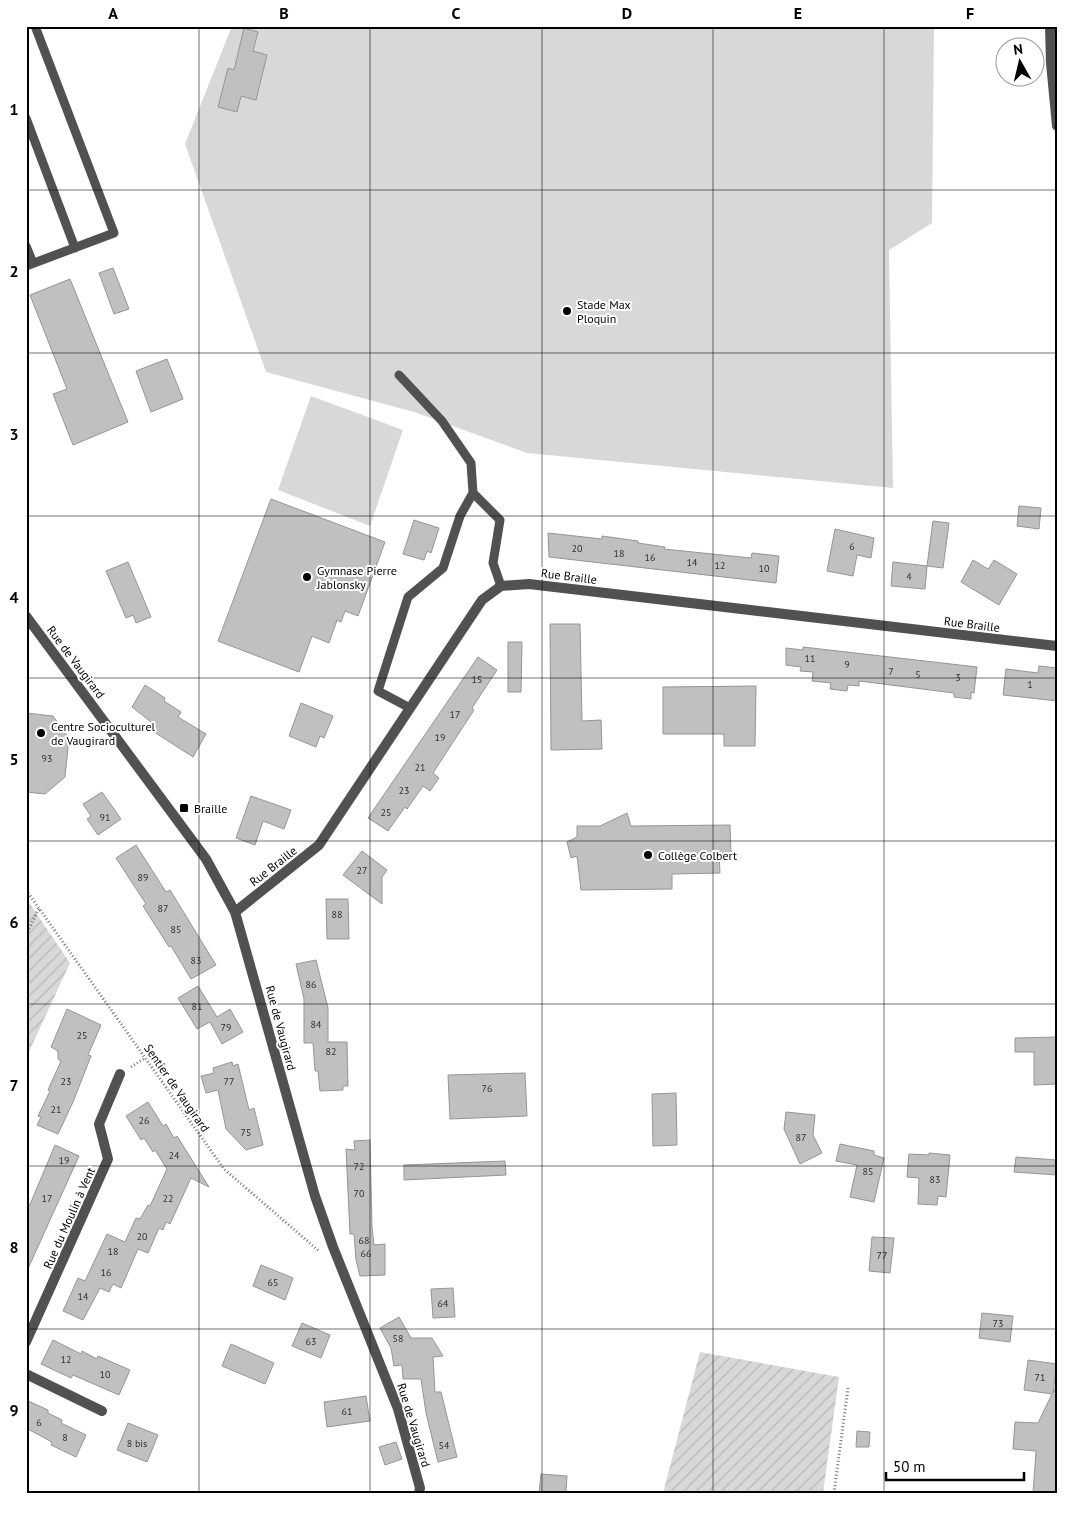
<svg xmlns="http://www.w3.org/2000/svg" width="1083" height="1519" viewBox="0 0 1083 1519" font-family="'PT Sans',sans-serif">
<style>
.garden{fill:url(#garden-furrows)}
.pitch{fill:#d8d8d8}
.building{fill:#c0c0c0;stroke:#959595}
.lines{fill:none;stroke-linecap:round;stroke-linejoin:round}
.path{stroke:#737373;stroke-width:3;stroke-dasharray:1 2.5;stroke-linecap:butt}
.service{stroke:#515151;stroke-width:9}
.minor{stroke:#515151;stroke-width:10}
.grid{fill:none;stroke:#000;stroke-width:1;stroke-opacity:0.55}
.poi-dot{fill:#000;stroke:#fff;stroke-width:2}
.labels{text-anchor:middle;dominant-baseline:central;stroke-width:4;stroke-linejoin:round;paint-order:stroke}
.number-label{font-size:10px;fill:#303030}
.poi-label{font-size:12px;fill:#000;stroke:#fff;text-anchor:start}
.street-label{font-size:12px;fill:#000;stroke:#fff}
.neatline{fill:none;stroke:#000;stroke-width:2}
.grid-label{font-size:16px;text-anchor:middle;font-weight:bold;fill:#000}
</style>
<defs>
<pattern id="garden-furrows" width="10" height="10" patternUnits="userSpaceOnUse" patternTransform="scale(1.25)"><rect width="10" height="10" fill="#d8d8d8"/><path d="M-1 1l2-2M0 10L10 0M9 11l2-2" fill="none" stroke="#b8b8b8"/></pattern>
</defs>
<rect width="100%" height="100%" fill="#fff"/>
<path class="garden" d="M26,898L70,963L26,1058Z
M700,1352L839,1377L823,1493H663Z"/>
<path class="pitch" d="M232,26H934L932,223L889,250L893,488L527,453L414,412L266,372L185,144Z
M311,396L403,430L370,526L278,490Z"/>
<path class="building" d="M244,28L258,32L253,51L267,55L256,100L241,96L237,112L218,107L228,68L234,70Z
M113,268L129,309L114,314L99,273Z
M70,279L128,422L73,445L53,394L67,389L30,295Z
M167,359L183,399L151,412L136,371Z
M271,499L385,542L358,616L345,611L341,622L337,620L329,643L312,636L299,672L218,641Z
M1019,506L1041,508L1039,529L1017,526Z
M414,520L439,528L431,553L427,551L424,560L403,554Z
M933,521L949,523L943,568L927,566Z
M835,529L874,538L871,558L857,555L853,576L827,571Z
M548,533L602,539V536L638,541V543L665,547L664,549L751,558L752,553L779,556L776,583L549,557Z
M973,560L988,569L994,560L1017,574L999,605L961,582Z
M128,562L151,617L136,623L133,615L126,618L106,571Z
M893,562L927,566L925,589L891,586Z
M550,624H580L582,721L601,720L602,749L551,750Z
M508,642H522L521,692H508Z
M803,647L977,667L974,693L971,692V699L954,697V693L859,681V686L848,685L847,691L830,689L831,683L812,681L813,672L800,671L801,667L786,665V648L803,650Z
M478,657L497,670L472,708L474,710L433,773L439,778L430,791L423,786L407,809L405,807L388,831L368,818Z
M1039,666L1057,668V701L1003,695L1006,669L1038,673Z
M145,685L165,698L164,701L181,712L178,717L206,734L193,757L148,728L151,722L132,707Z
M756,686L755,746H724V734H663V687Z
M301,703L333,716L324,738L320,736L316,747L289,736Z
M26,713L53,716L69,738L65,777L45,794L26,792Z
M102,792L121,819L98,835L87,819L91,816L83,804Z
M251,796L291,810L284,829L263,821L255,845L236,838Z
M627,813L631,826L730,825L731,853L719,854L720,873L672,874V889L581,890L577,856L571,858L567,842L577,837V826H600Z
M136,845L166,892L170,890L216,965L191,979L171,946L169,947L143,906L146,904L116,858Z
M362,851L387,870L382,877V904L343,875Z
M326,899H348L349,939H327Z
M316,960L328,1008V1042H347L348,1086H343V1090L320,1091L318,1071H315L313,1043H304V999L296,964Z
M198,986L217,1017L230,1009L243,1032L222,1044L210,1022L197,1029L178,998Z
M67,1009L101,1025L88,1055L91,1056L73,1102L58,1134L37,1125L41,1117L38,1116L50,1091L48,1090L61,1061L58,1059V1051L51,1047Z
M1057,1037V1084L1034,1085V1052H1015V1038Z
M232,1062L233,1066L238,1064L249,1110L254,1108L263,1145L246,1150L226,1129L218,1090L206,1093L201,1076L214,1073L213,1068Z
M525,1073L527,1116L450,1119L448,1075Z
M676,1093L677,1145L653,1146L652,1094Z
M148,1102L163,1126L166,1124L174,1138L177,1136L209,1187L191,1178L170,1224L166,1222L163,1230L159,1228L148,1253L138,1249L121,1288L113,1284L109,1292L100,1288L83,1320L63,1311L78,1278L85,1281L107,1234L125,1242L136,1218L140,1219L148,1205L150,1206L167,1169L155,1150L153,1152L144,1138L141,1140L126,1116Z
M786,1112L815,1115L813,1135L822,1153L800,1164L784,1129Z
M370,1140L372,1227L374,1245L385,1244V1275L360,1276L356,1260L354,1234H350L346,1149L355,1150L354,1141Z
M840,1144L874,1151V1155L884,1158L874,1202L850,1197L857,1165L836,1161Z
M55,1145L79,1156L26,1273V1214Z
M929,1153L950,1155L946,1197L938,1196L937,1205L918,1204L919,1178L907,1177L909,1154L929,1155Z
M1016,1157L1057,1160V1175L1014,1172Z
M505,1161L506,1175L404,1180V1165Z
M872,1237L894,1238L890,1273L869,1271Z
M261,1265L293,1278L285,1300L253,1286Z
M453,1288L455,1317L433,1318L431,1289Z
M982,1313L1013,1316L1010,1342L979,1338Z
M399,1317L411,1338H432L443,1356L433,1357L435,1392H441L457,1457L438,1462L426,1413L421,1379H403L402,1365L394,1366L391,1348L380,1328Z
M302,1323L330,1335L321,1358L292,1346Z
M53,1340L81,1354L82,1351L97,1359L98,1356L130,1370L119,1395L73,1375L71,1378L41,1364Z
M231,1344L274,1363L265,1384L222,1366Z
M1028,1360L1057,1364L1053,1393L1057,1385V1493H1033L1036,1451L1013,1449L1015,1422L1038,1423L1052,1394L1024,1390Z
M366,1396L370,1421L327,1427L324,1402Z
M26,1400L48,1410V1413L62,1420L61,1423L86,1435L76,1457L51,1445L52,1442L26,1428Z
M128,1423L158,1435L147,1462L117,1450Z
M857,1431L870,1432L869,1447H856Z
M396,1442L402,1459L385,1465L379,1447Z
M541,1474L567,1476L566,1493H539Z"/>
<g class="lines">
<path class="path" d="M26,890L224,1169L319,1251
M26,935L39,908
M131,1067L145,1058
M834,1493L848,1388"/>
<path class="service" d="M26,118L75,248
M26,246L33,263
M26,266L114,233L35,26
M399,375L442,421L471,463L473,493L500,520L493,563L501,586
M410,708L378,691L408,597L443,568L460,516L473,493"/>
<path class="minor" d="M1050,26L1051,63L1057,126
M26,616L206,859L235,912L315,1196L333,1247L398,1409L420,1488L419,1493
M235,912L319,845L482,600L501,586L529,584L1057,646
M26,1342L108,1159L99,1124L120,1074
M26,1374L102,1411"/>
</g>
<path class="grid" d="M199,26V1493M370,26V1493M542,26V1493M713,26V1493M884,26V1493M26,190H1057M26,353H1057M26,516H1057M26,678H1057M26,841H1057M26,1004H1057M26,1166H1057M26,1329H1057"/>
<g class="poi-dot">
<circle cx="567" cy="311" r="5"/>
<circle cx="307" cy="577" r="5"/>
<circle cx="41" cy="733" r="5"/>
<rect x="179" y="803" width="10" height="10" rx="2.5"/>
<circle cx="648" cy="855" r="5"/>
</g>
<g class="labels">
<g class="number-label">
<text x="852" y="546">6</text>
<text x="577" y="548">20</text>
<text x="619" y="553">18</text>
<text x="650" y="557">16</text>
<text x="692" y="562">14</text>
<text x="720" y="565">12</text>
<text x="764" y="568">10</text>
<text x="909" y="576">4</text>
<text x="810" y="658">11</text>
<text x="847" y="664">9</text>
<text x="891" y="671">7</text>
<text x="918" y="674">5</text>
<text x="958" y="677">3</text>
<text x="477" y="679">15</text>
<text x="1030" y="684">1</text>
<text x="455" y="714">17</text>
<text x="440" y="737">19</text>
<text x="47" y="758">93</text>
<text x="420" y="767">21</text>
<text x="404" y="790">23</text>
<text x="386" y="812">25</text>
<text x="105" y="817">91</text>
<text x="362" y="870">27</text>
<text x="143" y="877">89</text>
<text x="163" y="908">87</text>
<text x="337" y="914">88</text>
<text x="176" y="929">85</text>
<text x="196" y="960">83</text>
<text x="311" y="984">86</text>
<text x="197" y="1006">81</text>
<text x="316" y="1024">84</text>
<text x="226" y="1027">79</text>
<text x="82" y="1035">25</text>
<text x="331" y="1051">82</text>
<text x="66" y="1081">23</text>
<text x="229" y="1081">77</text>
<text x="487" y="1088">76</text>
<text x="56" y="1109">21</text>
<text x="144" y="1120">26</text>
<text x="246" y="1132">75</text>
<text x="801" y="1137">87</text>
<text x="174" y="1155">24</text>
<text x="64" y="1160">19</text>
<text x="359" y="1166">72</text>
<text x="868" y="1171">85</text>
<text x="935" y="1179">83</text>
<text x="359" y="1193">70</text>
<text x="47" y="1198">17</text>
<text x="168" y="1198">22</text>
<text x="142" y="1236">20</text>
<text x="364" y="1240">68</text>
<text x="113" y="1251">18</text>
<text x="366" y="1253">66</text>
<text x="882" y="1255">77</text>
<text x="106" y="1272">16</text>
<text x="273" y="1282">65</text>
<text x="83" y="1296">14</text>
<text x="443" y="1303">64</text>
<text x="998" y="1323">73</text>
<text x="398" y="1338">58</text>
<text x="311" y="1341">63</text>
<text x="66" y="1359">12</text>
<text x="105" y="1374">10</text>
<text x="1040" y="1377">71</text>
<text x="347" y="1411">61</text>
<text x="39" y="1422">6</text>
<text x="65" y="1437">8</text>
<text x="137" y="1443">8 bis</text>
<text x="444" y="1445">54</text>
</g>
<g class="poi-label">
<text x="577" y="304">Stade Max<tspan x="577" dy="14">Ploquin</tspan></text>
<text x="317" y="570">Gymnase Pierre<tspan x="317" dy="14">Jablonsky</tspan></text>
<text x="51" y="726">Centre Socioculturel<tspan x="51" dy="14">de Vaugirard</tspan></text>
<text x="194" y="808">Braille</text>
<text x="658" y="855">Collège Colbert</text>
</g>
<g class="street-label">
<text transform="translate(569 576) rotate(7)">Rue Braille</text>
<text transform="translate(972 624) rotate(7)">Rue Braille</text>
<text transform="translate(76 662) rotate(53)">Rue de Vaugirard</text>
<text transform="translate(273 866) rotate(-38)">Rue Braille</text>
<text transform="translate(281 1028) rotate(75)">Rue de Vaugirard</text>
<text transform="translate(177 1088) rotate(55)">Sentier de Vaugirard</text>
<text transform="translate(69 1218) rotate(-66)">Rue du Moulin à Vent</text>
<text transform="translate(414 1425) rotate(73)">Rue de Vaugirard</text>
</g>
</g>
<rect width="1083" height="1519" fill="none" stroke="#ffffff" stroke-width="55"/>
<g transform="translate(1020 62) rotate(352)"><circle r="24" fill="#ffffff" stroke="#999999"/>
<path d="M0-4L9 19L0 12L-9 19Z" fill="#000000"/>
<text y="-8" font-size="14" font-weight="bold" text-anchor="middle" fill="#000000">N</text>
</g>
<path d="M886 1472v8h138v-8" fill="none" stroke="#000000" stroke-width="2.5"/>
<text x="893" y="1472" font-size="15" fill="#000000" stroke="#ffffff" stroke-width="4" paint-order="stroke">50 m</text>
<rect x="28" y="28" width="1028" height="1464" class="neatline"/>
<g class="grid-label">
<text x="113" y="19">A</text>
<text x="284" y="19">B</text>
<text x="456" y="19">C</text>
<text x="627" y="19">D</text>
<text x="798" y="19">E</text>
<text x="970" y="19">F</text>
<text x="14" y="115">1</text>
<text x="14" y="277">2</text>
<text x="14" y="440">3</text>
<text x="14" y="603">4</text>
<text x="14" y="765">5</text>
<text x="14" y="928">6</text>
<text x="14" y="1091">7</text>
<text x="14" y="1253">8</text>
<text x="14" y="1416">9</text>
</g>
</svg>
